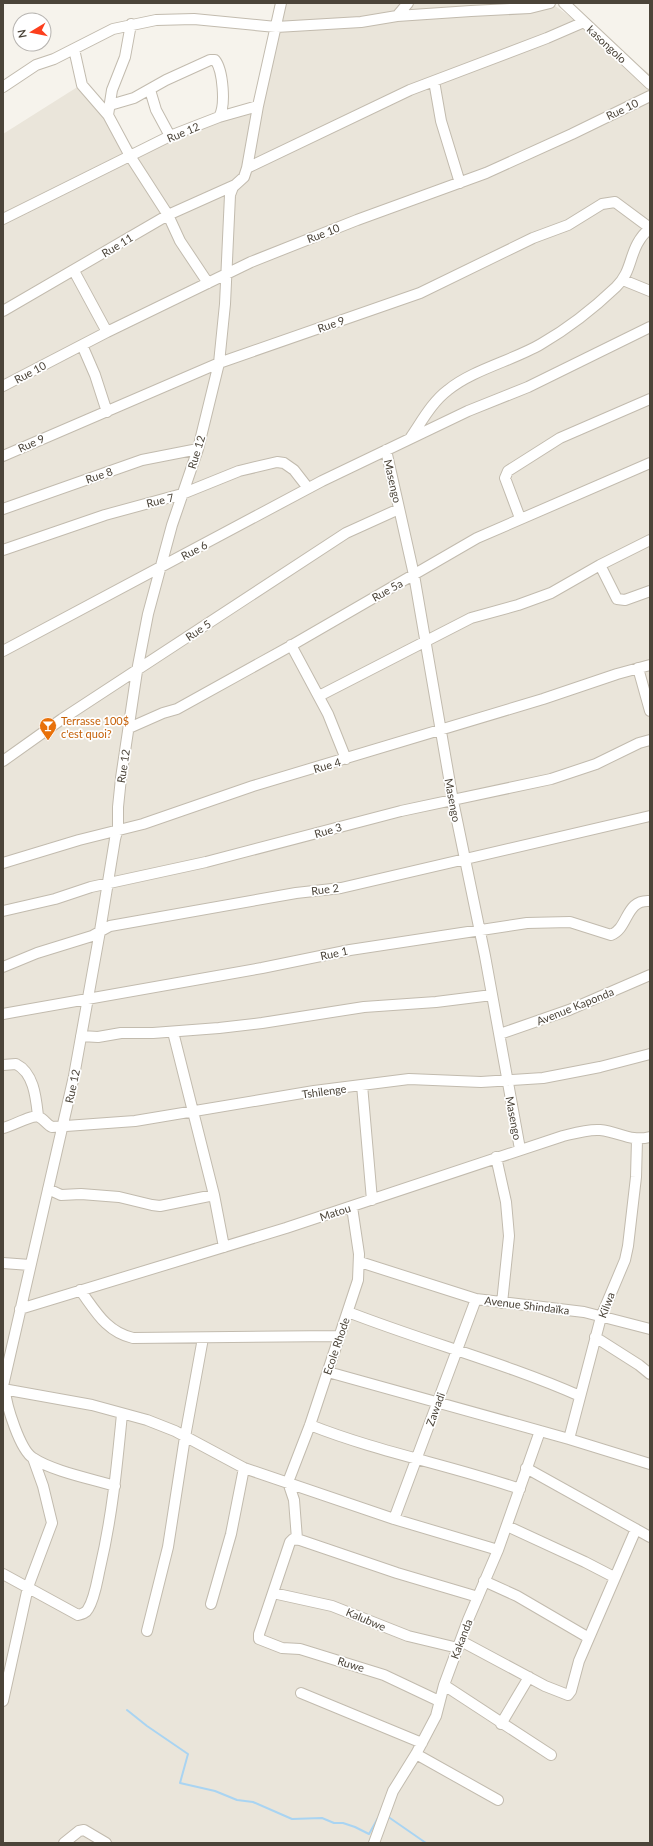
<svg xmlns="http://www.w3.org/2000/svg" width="653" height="1846" viewBox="0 0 653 1846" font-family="Lato,sans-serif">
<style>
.residential{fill:#eae5da}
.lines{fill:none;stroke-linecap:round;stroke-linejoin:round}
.stream{stroke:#a9d4f2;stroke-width:2}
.minor-casing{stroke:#c2bbae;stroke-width:12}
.minor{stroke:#fff;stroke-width:10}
.labels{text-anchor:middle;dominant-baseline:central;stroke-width:3.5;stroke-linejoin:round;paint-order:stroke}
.street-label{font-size:11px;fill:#4b4439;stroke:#fff}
.food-label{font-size:11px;fill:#c56008;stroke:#fff;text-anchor:start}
</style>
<rect width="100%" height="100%" fill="#f6f3ec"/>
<path class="residential" d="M281,3H551L650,74V1843H3V134L79,86L138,153L260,99Z"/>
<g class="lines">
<path class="stream" d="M127,1710L147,1726L188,1754L180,1783L215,1791L237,1800L253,1802L292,1819L322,1818L334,1823H343L355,1827L369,1834L378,1818
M387,1816L426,1843"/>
<defs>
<path id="minor" d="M564,3L650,84
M397,16L408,3
M131,24L125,57L112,90L108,115L130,156L168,215L180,241L208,283
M74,49L82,85L108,115
M434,81L441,121L460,183
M3,87L36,65L54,59L113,29L156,20L194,19L276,27L361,22L397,16L471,11L530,8L550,3
M150,90L156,110L170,136
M110,105L134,98L166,80L210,60H215C223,70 226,106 219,117
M247,168L410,90L547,38L584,22
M3,219L170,136L219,117L258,106
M74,271L107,332
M623,280L650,291
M3,311L168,215L235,185
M82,345L95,375L107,412
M3,386L107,332L251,262L357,220L486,173L572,134L650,96
M411,437C422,421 432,402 448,390C472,370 514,360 541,344C567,329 594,308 616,287C635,269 627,248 650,228
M386,450L414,575L453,801L485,956L520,1149
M3,456L219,363L420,293L533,238L568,225L602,204L615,202L650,228
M3,509L142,460L198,449
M520,518L505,478L508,471L560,438L650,399
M3,550L105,515L182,494L239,471L277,462L284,463L294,470L308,488
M600,565L617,599L625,600L650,591
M291,645L328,714L346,759
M3,651L322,481L468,411L528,387L650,327
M638,668L650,711
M319,696L471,618L518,605L551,593L600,565L650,540
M129,728L163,713L177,709L287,648L477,538L650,463
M3,761L62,719L346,533L399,509
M3,863L79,840L143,824L253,786L543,699L617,674L650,665
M3,911L55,899L91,887L206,862L401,811L551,779L596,764L639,743L650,740
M3,967L37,953L92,936L110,926L296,893L341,888L650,816
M3,1014L262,968L350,950L527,923L570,922L611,935C629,928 625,899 650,901
M173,1032L214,1195L224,1247
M500,1034L569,1010L650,975
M81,1036L98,1037L121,1033H153L219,1028L262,1023L364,1007L436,1002L492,995
M3,1065L16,1064C34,1073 36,1098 38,1116
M362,1085L372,1200
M3,1128C13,1126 32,1114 39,1117C44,1119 47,1125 52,1127L135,1121L314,1091L409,1079L481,1082L543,1078L600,1067L650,1054
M496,1157L506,1202L509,1236L502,1303
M48,1189L61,1195L81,1194L119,1197L152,1205L160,1206L214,1195
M360,1262L476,1299L584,1312L650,1329
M3,1263L30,1265
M80,1290C95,1310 106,1332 133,1338L339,1336
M20,1309L286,1228L563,1136C575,1133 588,1129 600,1130C620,1132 630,1142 650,1137
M348,1312C425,1342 505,1363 580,1396
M595,1337L639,1365L650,1374
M328,1372L569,1439L601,1317L625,1260L628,1246L636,1177L637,1140
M3,1386L74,1076L100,931L115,839L118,828V807L121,778L137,671L148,614L172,525L198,449L219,363L225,304L230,195L233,187L244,177L247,168L258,106L281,3
M3,1389L92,1405L147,1420L175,1431L244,1468L394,1519L498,1550
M5,1390C6,1405 20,1450 33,1458C52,1471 92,1479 115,1486
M310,1425C378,1452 450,1465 520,1489
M569,1439L650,1464
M526,1468L650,1537
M394,1519L476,1299
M507,1526L585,1562L614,1577
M297,1539L294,1500L288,1482L310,1425L358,1280L359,1254L352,1207
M3,1574L78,1615C82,1614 86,1613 88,1609C95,1598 97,1581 100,1568C112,1517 117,1466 122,1414
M484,1581L517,1596L589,1638
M273,1593L332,1606L408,1636L458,1648
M211,1604L231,1534L244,1468
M147,1631L168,1547L185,1437L203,1338
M461,1641L545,1686L568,1695L571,1691L579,1661L636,1529
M444,1685L551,1755
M301,1693L422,1743
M3,1701L28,1587L52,1523L43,1486L33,1458
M439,1701L384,1675L300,1649L282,1648L259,1639V1634L290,1542L293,1539L300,1540L397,1573L478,1597
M501,1724L529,1677
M416,1754L498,1800
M64,1843L79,1831L84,1830L106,1843
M374,1843L393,1791L416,1754L436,1716L444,1685L468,1620L498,1550L540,1431"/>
</defs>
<use href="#minor" class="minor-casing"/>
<use href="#minor" class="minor"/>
</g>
<defs>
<symbol id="bar-pin" viewBox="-11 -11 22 30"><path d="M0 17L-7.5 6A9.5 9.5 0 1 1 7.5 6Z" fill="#e8710a" stroke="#fff"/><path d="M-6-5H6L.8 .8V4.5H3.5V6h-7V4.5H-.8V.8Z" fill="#fff"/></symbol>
</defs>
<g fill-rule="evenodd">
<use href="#bar-pin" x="38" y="716" width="20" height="27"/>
</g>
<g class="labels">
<g class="street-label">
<text transform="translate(607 44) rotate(43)">kasongolo</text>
<text transform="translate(622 109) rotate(-25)">Rue 10</text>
<text transform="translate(183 132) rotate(-23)">Rue 12</text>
<text transform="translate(323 233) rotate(-21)">Rue 10</text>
<text transform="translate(117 245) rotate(-31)">Rue 11</text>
<text transform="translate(331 324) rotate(-19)">Rue 9</text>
<text transform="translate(30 372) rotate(-28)">Rue 10</text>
<text transform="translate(31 443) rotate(-24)">Rue 9</text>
<text transform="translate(196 452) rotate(-73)">Rue 12</text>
<text transform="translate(99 475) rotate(-19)">Rue 8</text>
<text transform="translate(393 481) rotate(77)">Masengo</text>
<text transform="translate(160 500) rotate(-14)">Rue 7</text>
<text transform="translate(194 550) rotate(-28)">Rue 6</text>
<text transform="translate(387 590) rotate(-29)">Rue 5a</text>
<text transform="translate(198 630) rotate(-34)">Rue 5</text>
<text transform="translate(327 765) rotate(-16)">Rue 4</text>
<text transform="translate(123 766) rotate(-81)">Rue 12</text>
<text transform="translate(453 800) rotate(79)">Masengo</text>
<text transform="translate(328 830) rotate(-16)">Rue 3</text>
<text transform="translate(325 889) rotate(-7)">Rue 2</text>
<text transform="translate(334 953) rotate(-12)">Rue 1</text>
<text transform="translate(575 1006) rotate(-22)">Avenue Kaponda</text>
<text transform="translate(72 1086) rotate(-78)">Rue 12</text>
<text transform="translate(324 1091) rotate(-8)">Tshilenge</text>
<text transform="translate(514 1118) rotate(79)">Masengo</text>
<text transform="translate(335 1212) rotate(-18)">Matou</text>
<text transform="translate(527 1305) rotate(7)">Avenue Shindaïka</text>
<text transform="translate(606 1305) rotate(-69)">Kilwa</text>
<text transform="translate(336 1346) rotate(-71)">Ecole Rhode</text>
<text transform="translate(435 1409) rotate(-70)">Zawadi</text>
<text transform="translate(366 1619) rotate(23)">Kalubwe</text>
<text transform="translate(461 1639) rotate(-69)">Kakanda</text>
<text transform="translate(351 1664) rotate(17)">Ruwe</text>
</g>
<g class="food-label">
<text x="61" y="720">Terrasse 100$<tspan x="61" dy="13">c'est quoi?</tspan></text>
</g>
</g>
<rect width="653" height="1846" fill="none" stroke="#4b4439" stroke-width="8"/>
<g transform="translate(32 32) rotate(260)"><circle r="19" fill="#ffffff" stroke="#b7b4b0"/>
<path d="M0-3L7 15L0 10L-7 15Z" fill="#fc3f1d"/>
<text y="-6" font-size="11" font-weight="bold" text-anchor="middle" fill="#4b4439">N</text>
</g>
</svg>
